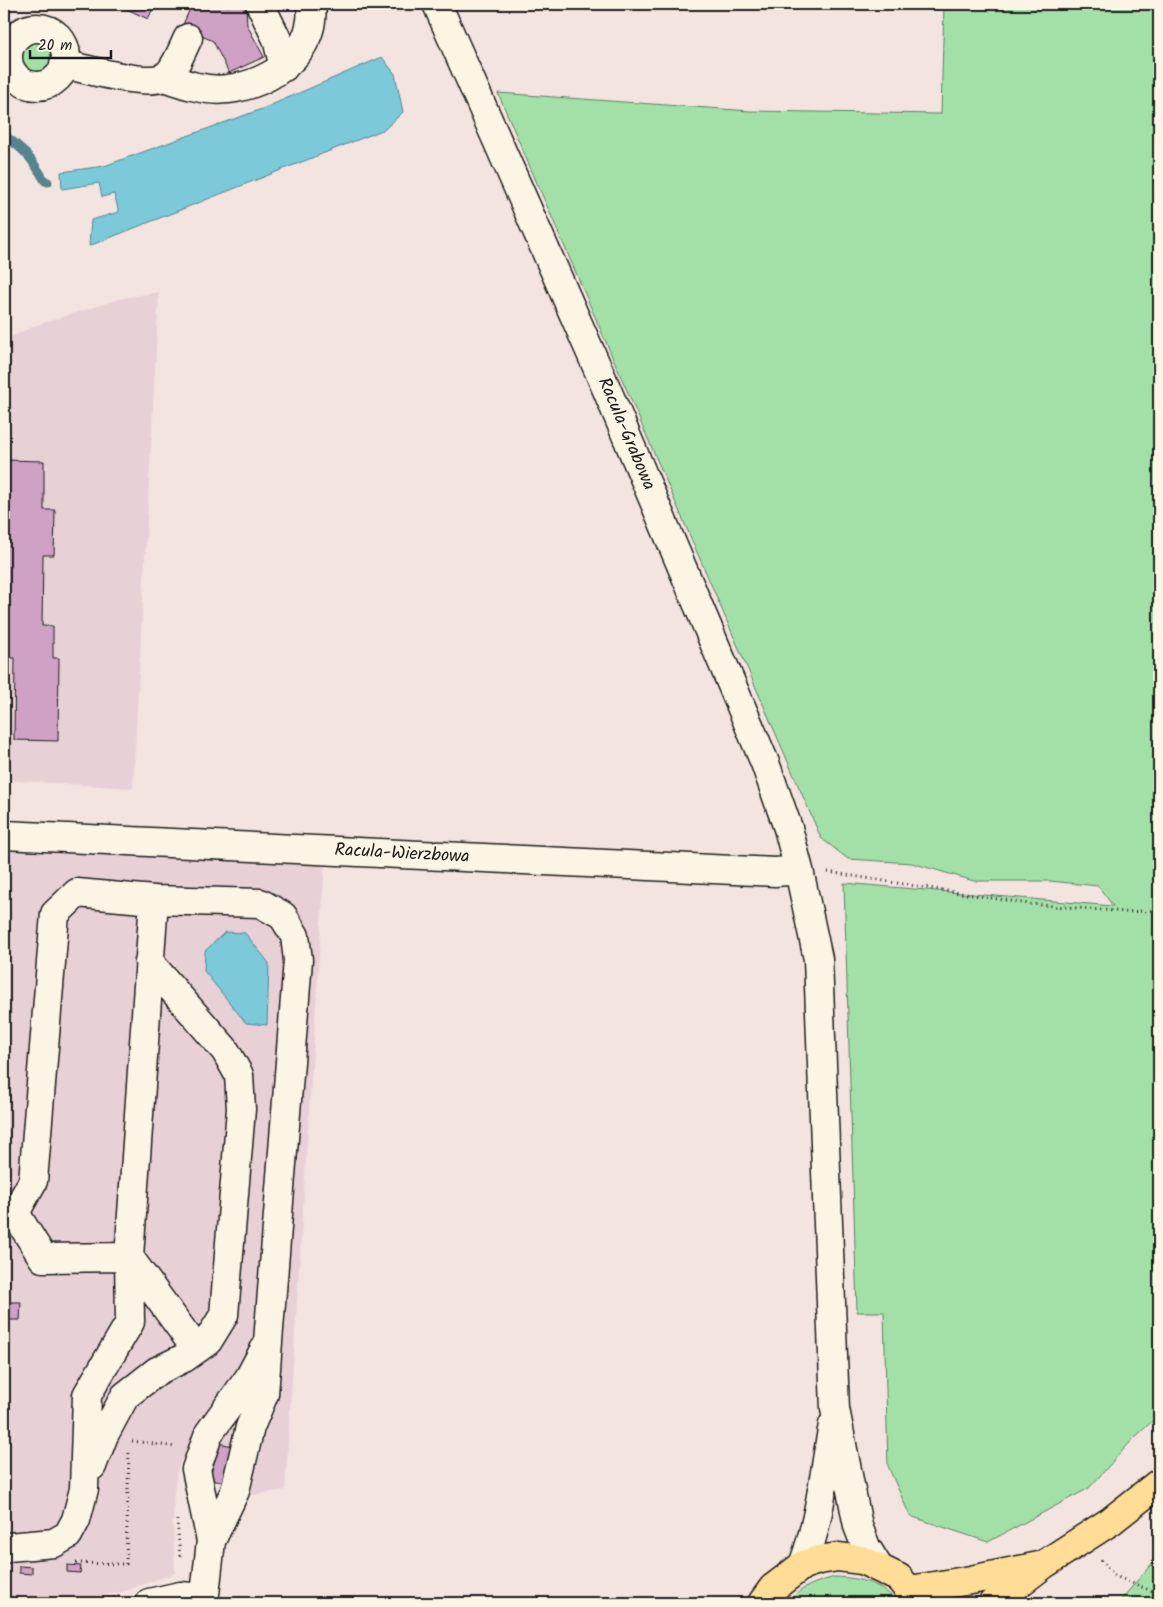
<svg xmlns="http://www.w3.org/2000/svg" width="1163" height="1607" viewBox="0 0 1163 1607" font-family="Kalam,sans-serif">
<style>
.built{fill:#e8d0d7}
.green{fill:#a3e0a8;stroke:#607e62}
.water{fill:#7bc9da;stroke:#55848e}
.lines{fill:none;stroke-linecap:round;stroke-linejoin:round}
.stream{stroke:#55848e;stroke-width:9}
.building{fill:#cfa2c5;stroke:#1c1c1c}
.minor-casing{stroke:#1c1c1c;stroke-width:31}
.major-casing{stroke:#1c1c1c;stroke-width:31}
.path{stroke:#1c1c1c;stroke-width:3;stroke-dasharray:1 4;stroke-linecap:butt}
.minor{stroke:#fcf5e5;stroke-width:28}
.major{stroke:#ffdd96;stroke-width:28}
.labels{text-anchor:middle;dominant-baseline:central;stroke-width:4;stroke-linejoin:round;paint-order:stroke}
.street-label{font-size:18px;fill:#1c1c1c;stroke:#fcf5e5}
</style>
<rect width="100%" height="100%" fill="#f3e4df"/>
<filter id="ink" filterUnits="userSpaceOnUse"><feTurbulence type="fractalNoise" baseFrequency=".02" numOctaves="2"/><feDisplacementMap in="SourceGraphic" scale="10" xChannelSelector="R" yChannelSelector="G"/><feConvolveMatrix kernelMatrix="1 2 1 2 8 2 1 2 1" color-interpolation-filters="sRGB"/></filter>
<g filter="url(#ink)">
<path class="built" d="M159,292L133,788L4,780V340L37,325L123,298Z
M4,845L88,849V854L96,856L99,850L325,862L285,1490L246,1496L233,1446L217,1443L213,1463L181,1459L177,1471L174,1492L173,1525L175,1573L122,1592L62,1603H4Z"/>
<path class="green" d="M944,4H1159V1415L1134,1438L1089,1488L988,1542L910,1516L888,1466L884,1312H857L844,883L1113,906L1098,886L1050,881H974L912,863L848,859L821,838L498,93L750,111L941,114Z
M21 57a17 17 0 1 1 34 0a17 17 0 1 1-34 0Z
M1159,1555V1603H1129L1120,1601Z
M835,1577C860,1578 882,1583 898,1603H787C800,1587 816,1582 835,1577Z"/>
<path class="water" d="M382,57L395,74L403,112L385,129L89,246L91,220L119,212L114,194L102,197L99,183L62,189L61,172L104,166L262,109Z
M225,932L245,933L269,963L267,1025L246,1023L204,971L205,951Z"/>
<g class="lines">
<path class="stream" d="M4,135C25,150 32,159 45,181L48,182"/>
</g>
<path class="building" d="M116,4H155L148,19Z
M192,4H221L227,6L240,5L246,8L247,25L264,57L229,73L213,41L182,27Z
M4,460L44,461V510H55L54,555H43L42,626H53V658H59L58,741L14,740L15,658H9V628H4Z
M4,1302H21L20,1320H4Z
M217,1443L234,1446L229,1483L210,1480Z
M67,1565L81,1566L80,1573L67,1572Z
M19,1566L32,1567V1574L19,1573Z"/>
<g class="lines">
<defs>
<path id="minor" d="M260,4L277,39L284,67
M437,4L601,376L765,763L788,828L799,870L818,959L835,1409L858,1526L866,1547L879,1568
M8 57a29 29 0 1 1 58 0a29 29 0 1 1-58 0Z
M64,64C84,69 147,86 164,77C174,72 183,48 188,38
M164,77C184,84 207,92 228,89C271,84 317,52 311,4
M4,835L775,872L799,870
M4,1213H15L43,1258L129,1257
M15,1213L33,1181L55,914L77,893L154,900
M129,1257L196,1349
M92,1466L104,1435L125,1396L157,1371L184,1358L208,1341L224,1315L241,1109L239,1075L225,1050L149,962
M211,1541L196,1469L209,1433L249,1378L264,1350
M4,1549L8,1547L54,1543L68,1535L76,1520L84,1489L87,1395L130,1322L129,1257L154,900L260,903L283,916L295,936L298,960L268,1342L264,1394L250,1427L235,1491L211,1541L204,1603
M803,1565C820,1521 824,1472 833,1425
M149,1603L180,1596L204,1598"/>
<path id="major" d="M910,1590L971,1580L1039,1566
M762,1603L773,1588L803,1565L819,1560L838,1557L862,1560L899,1578L919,1603
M993,1603L1043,1565L1111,1521L1159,1483"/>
</defs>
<use href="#minor" class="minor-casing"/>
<use href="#major" class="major-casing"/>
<path class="path" d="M828,872L1029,904L1126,912L1159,910
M132,1441L176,1447
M177,1520L180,1556
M1101,1560L1115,1576L1159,1594
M76,1563L126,1564L129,1450
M84,1603L123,1596"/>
<use href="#minor" class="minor"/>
<use href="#major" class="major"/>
</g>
</g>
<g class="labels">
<g class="street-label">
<text transform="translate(626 434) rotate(67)">Racula-Grabowa</text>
<text transform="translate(402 854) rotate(3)">Racula-Wierzbowa</text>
</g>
</g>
<rect width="1163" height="1607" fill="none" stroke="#fcf5e5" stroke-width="20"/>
<rect x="10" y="10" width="1143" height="1587" fill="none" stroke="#1c1c1c" stroke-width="2" filter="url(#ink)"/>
<path d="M30 50v8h81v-8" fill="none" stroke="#1c1c1c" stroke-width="2.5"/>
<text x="38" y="50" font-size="15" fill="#1c1c1c" stroke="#fcf5e5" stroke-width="4" paint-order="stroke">20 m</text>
</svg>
